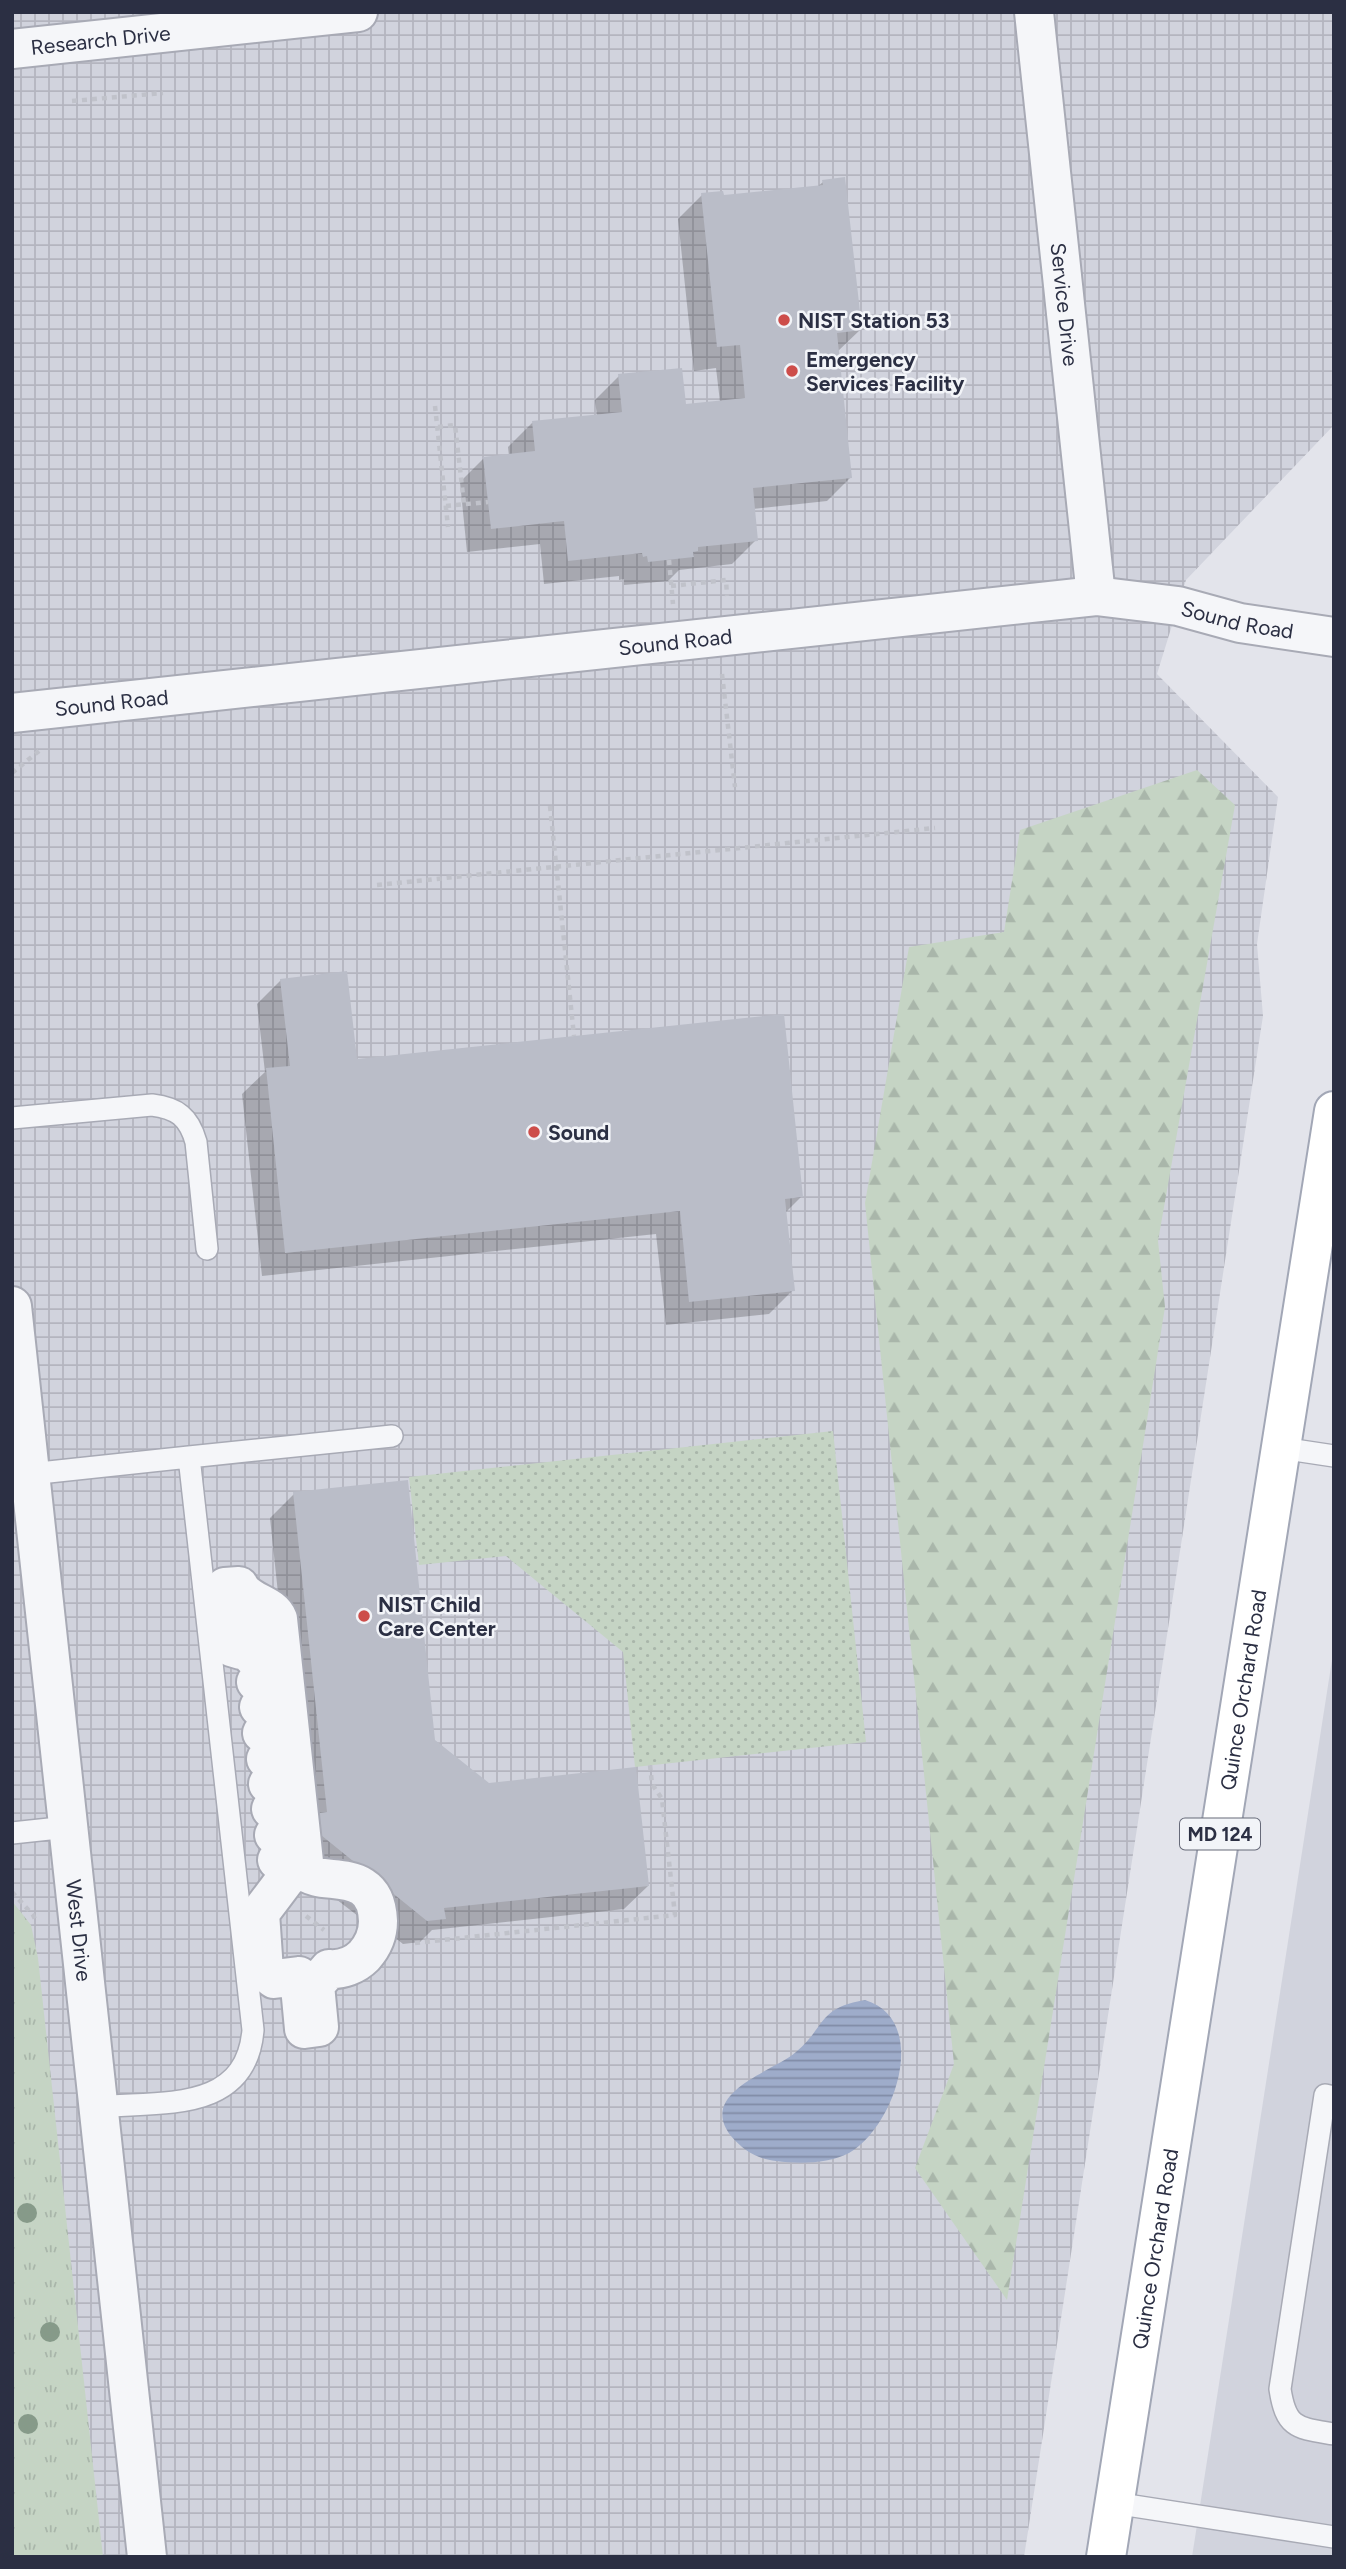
<svg xmlns="http://www.w3.org/2000/svg" width="1346" height="2569" viewBox="0 0 1346 2569" font-family="Figtree,sans-serif">
<style>
.built{fill:#d1d3dd}
.industrial{fill:url(#industrial-grid)}
.grass{fill:url(#grass-tufts)}
.forest{fill:url(#forest-firs)}
.park{fill:url(#park-dots)}
.water{fill:url(#water-rules)}
.shadow{fill:#0003}
.building{fill:#babdc8}
.lines{fill:none;stroke-linecap:round;stroke-linejoin:round}
.lane-casing{stroke:#a8aab5;stroke-width:24}
.street-casing{stroke:#a8aab5;stroke-width:42}
.primary-casing{stroke:#a2a7b6;stroke-width:42}
.path{stroke:#c0c2ca;stroke-width:4.5;stroke-dasharray:5 5;stroke-linecap:butt}
.lane{stroke:#f5f6f9;stroke-width:21}
.street{stroke:#f5f6f9;stroke-width:38}
.primary{stroke:#fff;stroke-width:38}
.tree{fill:#869a89}
.poi-dot{fill:#cd4d4a;stroke:#f2f4f8;stroke-width:2.5}
.labels{text-anchor:middle;dominant-baseline:central;stroke-width:5;stroke-linejoin:round;paint-order:stroke}
.shield{fill:#f2f4f8;stroke:#676a79;stroke-width:2}
.shield-label{font-size:19px;font-weight:bold;fill:#2b2f43}
.street-label{font-size:21px;fill:#2b2f43;stroke:#f2f4f8}
.poi-label{font-size:21px;font-weight:bold;fill:#2b2f43;stroke:#f2f4f8;text-anchor:start}
</style>
<defs>
<pattern id="industrial-grid" width="8" height="8" patternUnits="userSpaceOnUse" patternTransform="scale(1.75)"><rect width="8" height="8" fill="#d1d3dd"/><path d="M0 4h8M4 0v8" fill="none" stroke="#b4b5bf"/></pattern>
<pattern id="grass-tufts" width="24" height="20" patternUnits="userSpaceOnUse" patternTransform="scale(1.75)"><rect width="24" height="20" fill="#c5d4c4"/><path d="M3 7l-1-3M5 7V3M7 7l1-3M15 17l-1-3M17 17v-4M19 17l1-3" fill="none" stroke="#a9b6aa"/></pattern>
<pattern id="forest-firs" width="22" height="20" patternUnits="userSpaceOnUse" patternTransform="scale(1.75)"><rect width="22" height="20" fill="#c5d4c4"/><path d="M5 1l3.5 6h-7zM16 11l3.5 6h-7z" fill="#a9b6aa"/></pattern>
<pattern id="park-dots" width="8" height="8" patternUnits="userSpaceOnUse" patternTransform="scale(1.75)"><rect width="8" height="8" fill="#c5d4c4"/><path d="M2 2h.1M6 6h.1" fill="none" stroke="#a9b6aa" stroke-width="1.8" stroke-linecap="round"/></pattern>
<pattern id="water-rules" width="6" height="5" patternUnits="userSpaceOnUse" patternTransform="scale(1.75)"><rect width="6" height="5" fill="#9eacca"/><path d="M0 2.5h6" fill="none" stroke="#818ca6"/></pattern>
</defs>
<rect width="100%" height="100%" fill="#e3e4eb"/>
<path class="built" d="M1334,1647V2557H1192Z"/>
<path class="industrial" d="M12,12H1334V425L1186,580L1157,674L1278,797L1257,944L1263,1016L1024,2557H12Z"/>
<path class="grass" d="M12,1901L31,1925L38,1958L103,2557H12Z"/>
<path class="forest" d="M1197,770L1235,805L1158,1241L1165,1307L1007,2300L915,2168L954,2064L865,1203L909,947L1004,932L1020,830Z"/>
<path class="park" d="M833,1431L866,1742L635,1767L623,1652L506,1556L419,1565L409,1477Z"/>
<path class="water" d="M865,2000C931,2020 895,2127 849,2153C828,2164 799,2164 776,2161C757,2159 743,2150 731,2136C697,2092 773,2072 796,2052C826,2027 817,2008 865,2000Z"/>
<path class="shadow" d="M823,182L860,330L837,352L851,477L827,501L753,509L756,540L732,564L679,570L668,581L624,585V579L619,580V576L544,584L540,544L467,552L460,482L484,458L509,456L508,447L532,423L597,416L595,400L619,376L684,406L720,402L716,368L694,371L678,219L702,195L722,197L817,187Z
M281,980L355,1061L802,1196L785,1213L793,1290L769,1314L666,1325L656,1234L262,1276L242,1094L265,1072L257,1004Z
M294,1494L434,1740L488,1785L648,1886L624,1909L432,1930L420,1942L403,1944L362,1911L358,1916L332,1896L303,1828L270,1518Z"/>
<path class="building" d="M845,177L862,330L837,333L852,478L753,488L758,541L698,547V551L693,552L694,557L648,562L647,556L643,557L642,553L568,561L564,521L491,529L483,457L535,451L532,421L622,412L618,374L682,368L686,404L745,398L740,345L717,347L701,193L723,191L724,195L823,185L822,180Z
M347,971L357,1059L784,1014L803,1197L785,1199L795,1291L689,1302L680,1211L285,1253L266,1068L290,1066L280,979Z
M408,1480L435,1740L489,1783L636,1767L649,1886L444,1908L446,1919L427,1921L316,1831L314,1814L327,1812L293,1492Z"/>
<g class="lines">
<defs>
<path id="lane" d="M12,1118L152,1105C177,1108 189,1117 196,1142L207,1249
M1281,1448L1334,1456
M189,1457L392,1436
M30,1474L189,1457L253,2030C246,2114 161,2101 98,2107
M12,1833L68,1827
M1334,2097L1325,2095L1280,2389C1286,2429 1298,2428 1334,2434
M1114,2503L1334,2537"/>
<g id="street">
<path id="s1" d="M1034,12L1096,596"/>
<path id="s2" d="M12,49L358,12"/>
<path id="s3" d="M12,713L1096,596L1178,606L1240,623L1334,637"/>
<path id="s4" d="M12,1306L147,2557"/>
<path d="M239,1586C247,1603 272,1603 278,1619L305,1871C322,1888 376,1864 378,1921C378,1934 373,1946 364,1956C355,1965 342,1970 329,1969L315,1985L319,2027L304,2029L299,1976L274,1979L264,1971L260,1913L291,1872L277,1860L288,1846L274,1835L285,1821L271,1809L282,1795L268,1784L280,1770L266,1759L277,1745L262,1733L273,1719L259,1707L270,1693L256,1682L267,1668L253,1657L264,1643L254,1635L241,1650L231,1647L225,1587Z"/>
</g>
<g id="primary">
<path id="s5" d="M1106,2557L1334,1111"/>
</g>
</defs>
<use href="#lane" class="lane-casing"/>
<use href="#street" class="street-casing"/>
<use href="#primary" class="primary-casing"/>
<path class="path" d="M72,101L163,93
M435,406L448,527
M438,427L455,425L464,504
M446,506L488,502
M669,560L673,604
M671,586L726,580L727,596
M722,674L735,787
M12,773L39,751
M550,806L574,1036
M377,885L935,828
M12,1892L33,1915L37,1923
M306,1916L324,1930
M415,1943L675,1915L662,1799L652,1784L650,1765"/>
<use href="#lane" class="lane"/>
<use href="#street" class="street"/>
<use href="#primary" class="primary"/>
</g>
<g class="tree">
<circle cx="27" cy="2213" r="10"/>
<circle cx="50" cy="2332" r="10"/>
<circle cx="28" cy="2424" r="10"/>
</g>
<g class="poi-dot">
<circle cx="784" cy="320" r="7"/>
<circle cx="792" cy="371" r="7"/>
<circle cx="534" cy="1132" r="7"/>
<circle cx="364" cy="1616" r="7"/>
</g>
<g class="labels">
<rect class="shield" x="1180" y="1818.5" width="80" height="31" rx="5"/>
<g class="shield-label">
<text x="1220" y="1834">MD 124</text>
</g>
<g class="street-label">
<text stroke="none"><textPath href="#s2" startOffset="89">Research Drive</textPath></text>
<text stroke="none"><textPath href="#s1" startOffset="294">Service Drive</textPath></text>
<text stroke="none"><textPath href="#s3" startOffset="1234">Sound Road</textPath></text>
<text stroke="none"><textPath href="#s3" startOffset="667">Sound Road</textPath></text>
<text stroke="none"><textPath href="#s3" startOffset="100">Sound Road</textPath></text>
<text stroke="none"><textPath href="#s5" startOffset="878">Quince Orchard Road</textPath></text>
<text stroke="none"><textPath href="#s4" startOffset="628">West Drive</textPath></text>
<text stroke="none"><textPath href="#s5" startOffset="312">Quince Orchard Road</textPath></text>
</g>
<g class="poi-label">
<text x="798" y="320">NIST Station 53</text>
<text x="806" y="359">Emergency<tspan x="806" dy="24">Services Facility</tspan></text>
<text x="548" y="1132">Sound</text>
<text x="378" y="1604">NIST Child<tspan x="378" dy="24">Care Center</tspan></text>
</g>
</g>
<rect width="1346" height="2569" fill="none" stroke="#2b2f43" stroke-width="28"/>
</svg>
